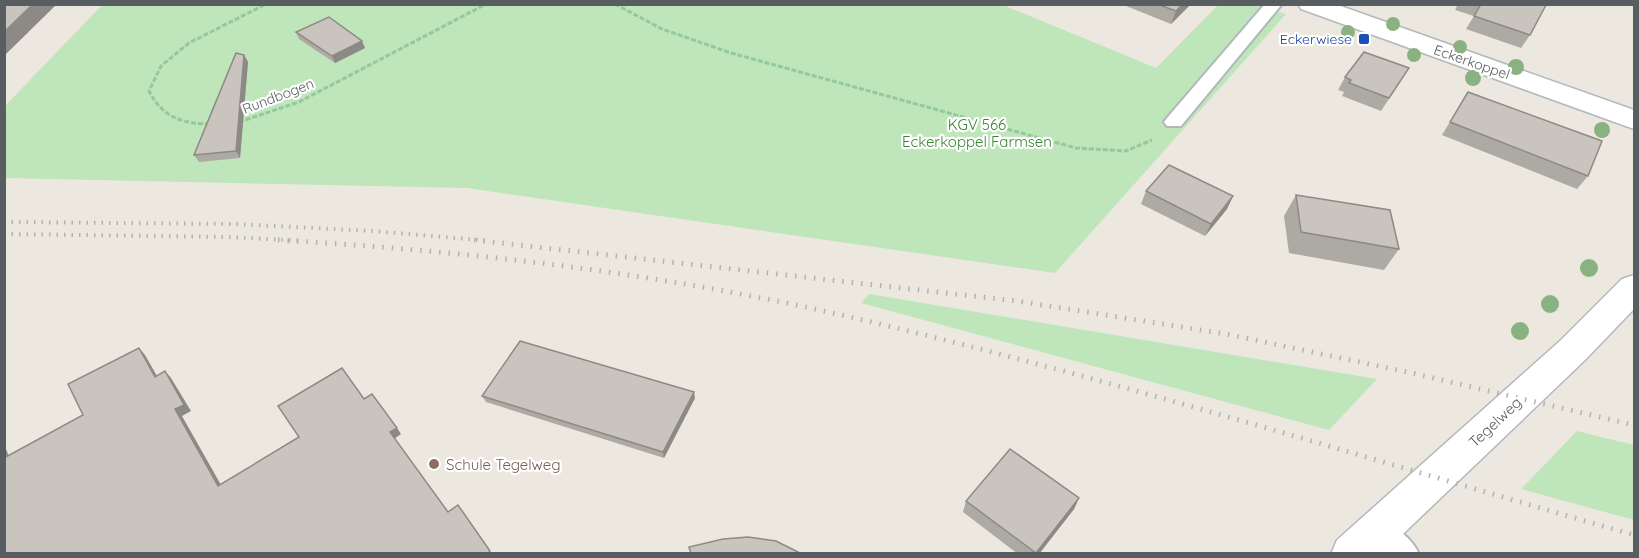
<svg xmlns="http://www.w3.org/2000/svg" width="1639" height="558" viewBox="0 0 1639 558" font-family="Quicksand,sans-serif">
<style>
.green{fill:#bfe5ba}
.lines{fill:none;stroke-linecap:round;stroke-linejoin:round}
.lane-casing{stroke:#b2b7bb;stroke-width:4}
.secondary-casing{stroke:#b3b8bd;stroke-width:3}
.path{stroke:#94c89d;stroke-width:3;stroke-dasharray:5 2;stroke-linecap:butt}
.lane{fill:#fff;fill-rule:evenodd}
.secondary{fill:#fff;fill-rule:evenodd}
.rail-far1{stroke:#b1b2b2;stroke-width:4;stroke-dasharray:1.5 6;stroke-linecap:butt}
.rail{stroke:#b1b2b2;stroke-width:5;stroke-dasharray:1.5 8;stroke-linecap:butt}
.tree{fill:#89b280}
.wall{fill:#ada9a3}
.shaded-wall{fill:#8d8a85}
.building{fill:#c9c5be;stroke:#8d8a85;stroke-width:1.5}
.transit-dot{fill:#1a4fb4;stroke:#fff;stroke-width:2}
.education-dot{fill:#8d6e63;stroke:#fff;stroke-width:2}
.labels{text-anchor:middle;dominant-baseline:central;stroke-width:4.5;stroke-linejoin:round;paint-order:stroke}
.far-transit-label{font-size:14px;fill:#164399;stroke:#fff;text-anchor:end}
.far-street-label{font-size:14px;fill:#585d61;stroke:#fff}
.park-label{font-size:15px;fill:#388632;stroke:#fff}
.street-label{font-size:15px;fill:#585d61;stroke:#fff}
.education-label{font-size:15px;fill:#785e54;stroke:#fff;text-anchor:start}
</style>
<rect width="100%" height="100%" fill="#ece8df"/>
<path class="green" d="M102,5H1003L1156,68L1218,5H1259L1286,14L1055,273L467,188L5,178V106Z
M869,294L1377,379L1329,430L861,303Z
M1577,431L1634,445V520L1521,489Z"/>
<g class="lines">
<defs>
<path id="lane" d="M1265,4H1282L1181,126H1167L1164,122L1167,118Z
M1377,518C1393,524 1412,538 1419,554C1394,554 1375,558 1363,531L1367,522Z"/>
<path id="secondary" d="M1298,4H1335L1634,110V129L1301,9Z
M1634,275V309L1585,360L1382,554H1331L1337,540L1561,340L1622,279Z"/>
</defs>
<use href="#lane" class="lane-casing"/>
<use href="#secondary" class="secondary-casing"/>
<path class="path" d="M615,4L662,29L731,53L1076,148L1126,151L1152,140
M239,122L299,102L486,4
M210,124C183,124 162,117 149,91L161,66L189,43L266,4"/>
<use href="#lane" class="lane"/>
<use href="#secondary" class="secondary"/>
<path class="rail-far1" d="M4,222L236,224L372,231L491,241
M4,234L229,237L304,241"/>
<path class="rail" d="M278,240C469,251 659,273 846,316C1111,378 1372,460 1634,535
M474,240L1017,301L1226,334L1412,373L1634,425"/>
</g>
<g class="tree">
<circle cx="1393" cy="24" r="7"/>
<circle cx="1348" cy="32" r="7"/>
<circle cx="1460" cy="47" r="7"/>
<circle cx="1414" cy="55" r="7"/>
<circle cx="1516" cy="67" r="8"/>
<circle cx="1473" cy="78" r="8"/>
<circle cx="1602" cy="130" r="8"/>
<circle cx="1589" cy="268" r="9"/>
<circle cx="1550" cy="304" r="9"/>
<circle cx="1520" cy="331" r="9"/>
</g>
<path class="wall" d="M1121,4H1191L1171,24Z
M1458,4H1545L1530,35L1521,48L1466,29L1474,16L1455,10Z
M296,32L365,48L335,63L299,39Z
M244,55L248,62L240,158L199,162L194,155Z
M1409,68L1381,111L1342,96L1344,92L1338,90L1345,77Z
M1468,92L1588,176L1577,189L1442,135Z
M1146,191L1233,196L1227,209L1205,236L1141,204Z
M1296,195L1399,249L1384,270L1289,253L1284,216Z
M482,396L695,398L664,458L486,402Z
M1079,498L1074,509L1039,554H1018L963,512L966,501Z"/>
<path class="shaded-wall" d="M33,4H57L4,56V32Z
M1183,4H1191L1171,24L1176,11Z
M362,41L365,48L335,63L332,56Z
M244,55L248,62L240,158L236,151Z
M1233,196L1227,209L1205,236L1211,224Z
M139,348L145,355L161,383L155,377Z
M165,371L171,378L191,411L182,416L225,492L218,486L175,409Z
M694,392L695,398L664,458L663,452Z
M397,428L401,434L394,439L390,432Z
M4,444L12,464L4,459Z
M1079,498L1074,509L1039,554L1036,553Z"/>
<path class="building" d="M4,4H33L4,32Z
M1157,4H1183L1176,11Z
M1481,4H1545L1546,5L1530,35L1474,16Z
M329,17L362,41L332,56L296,32Z
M1364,52L1409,68L1389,98L1349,83L1351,80L1345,77Z
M236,53L244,55L236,151L194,155Z
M1468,92L1602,141L1588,176L1450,122Z
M1169,165L1233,196L1211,224L1146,191Z
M1296,195L1390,210L1399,249L1301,232Z
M520,341L694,392L663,452L482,396Z
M139,348L155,377L165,371L184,405L175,409L218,486L299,437L278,406L342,368L364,399L372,394L397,428L390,432L448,512L458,505L490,551L487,554H4V458L83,415L68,384Z
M1010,449L1079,498L1036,553L966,501Z
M748,537L776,541L802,554H691L689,547L723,539Z"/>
<rect class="transit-dot" x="1358" y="33" width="12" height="12" rx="3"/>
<circle class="education-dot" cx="434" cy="464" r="6"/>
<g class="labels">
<g class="far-transit-label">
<text x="1352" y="39">Eckerwiese</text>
</g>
<g class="far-street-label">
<text transform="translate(1472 62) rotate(19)">Eckerkoppel</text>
<text transform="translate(278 96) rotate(-21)">Rundbogen</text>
</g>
<g class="park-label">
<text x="977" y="124">KGV 566<tspan x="977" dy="17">Eckerkoppel Farmsen</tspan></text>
</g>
<g class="street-label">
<text transform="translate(1495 422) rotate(-43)">Tegelweg</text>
</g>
<g class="education-label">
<text x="446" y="464">Schule Tegelweg</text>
</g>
</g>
<rect width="1639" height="558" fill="none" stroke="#585d61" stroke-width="12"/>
</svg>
